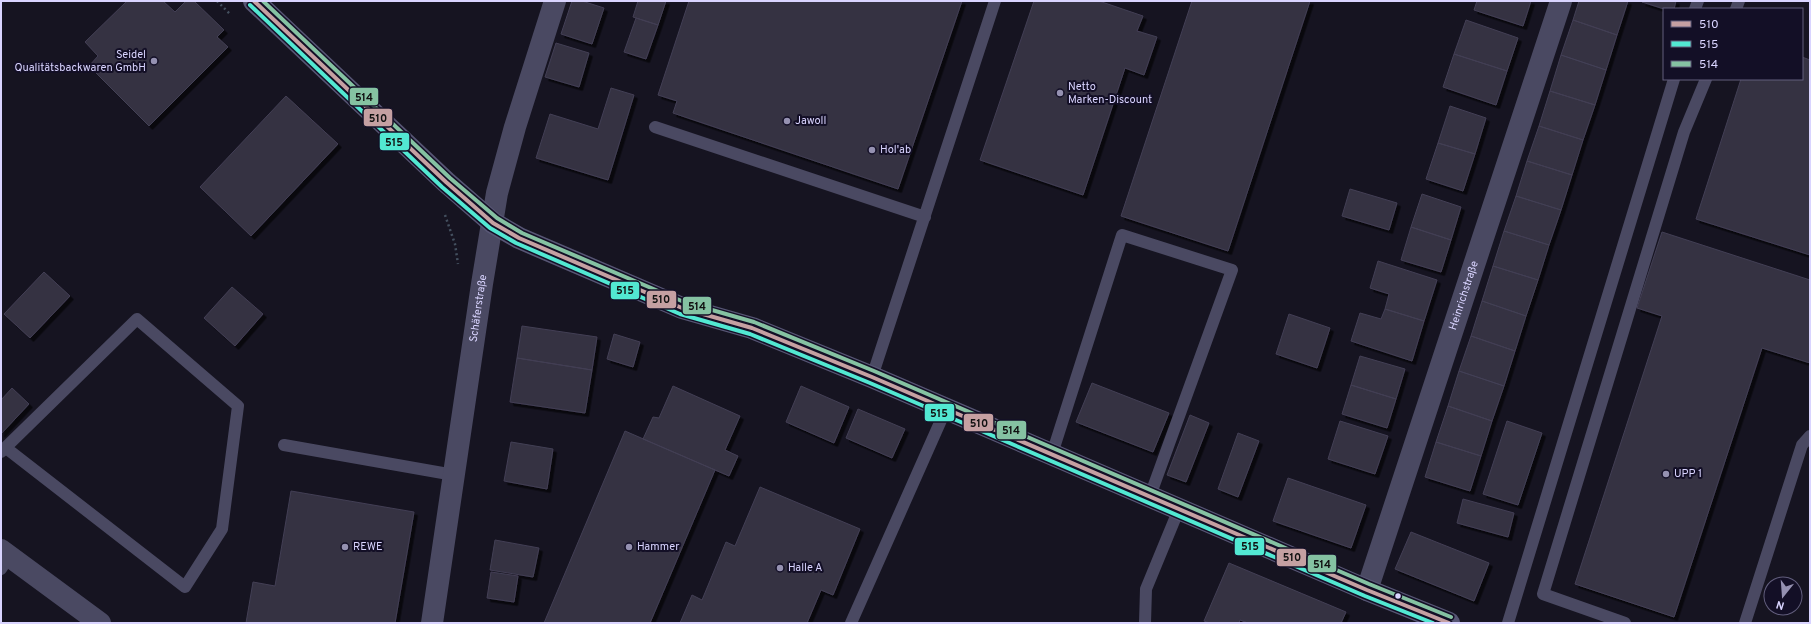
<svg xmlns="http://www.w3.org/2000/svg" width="1811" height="624" viewBox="0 0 1811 624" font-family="Overpass,sans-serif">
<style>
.building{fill:#343243;stroke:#433f54;filter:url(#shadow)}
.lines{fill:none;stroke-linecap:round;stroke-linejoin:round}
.path{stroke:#44505f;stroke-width:2.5;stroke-dasharray:2 3;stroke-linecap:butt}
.lane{stroke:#4a4962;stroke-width:12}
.street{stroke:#4a4962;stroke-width:22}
.secondary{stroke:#575674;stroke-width:22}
.bus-1-casing{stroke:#130f26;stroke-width:7}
.bus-2-casing{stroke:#130f26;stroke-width:7}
.bus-3-casing{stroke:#130f26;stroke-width:7}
.bus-1{stroke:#c5a0a2;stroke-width:4}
.bus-2{stroke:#52e8d2;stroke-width:4}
.bus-3{stroke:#85c2a2;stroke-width:4}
.poi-dot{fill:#9591b1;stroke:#130f26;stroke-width:1.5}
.bus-dot{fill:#d9d4ff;stroke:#130f26;stroke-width:1.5}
.labels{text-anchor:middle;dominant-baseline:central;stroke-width:4;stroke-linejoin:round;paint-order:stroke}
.poi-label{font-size:11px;fill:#d9d4ff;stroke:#130f26;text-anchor:start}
.street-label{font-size:11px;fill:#d9d4ff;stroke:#130f26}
.line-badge{stroke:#130f26;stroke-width:1.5}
.pale-badge-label{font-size:11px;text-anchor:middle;font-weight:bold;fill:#111}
</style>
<defs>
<filter id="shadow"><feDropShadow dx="3.5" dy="3.5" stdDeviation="0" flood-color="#0009"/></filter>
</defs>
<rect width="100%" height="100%" fill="#161421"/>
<path class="building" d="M127,1H163L175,12L186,1H194L224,30L217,37L228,47L149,126L89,66L98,56L85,42Z
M572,1H582L604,8L592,44L561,34Z
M638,1H666L658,25L633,17Z
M689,1H962L898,189L673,113L677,101L658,95Z
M1034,1H1099L1143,16L1137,31L1157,37L1144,75L1125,68L1083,195L980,160Z
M1192,1H1310L1228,251L1121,216Z
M1477,1H1531L1523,26L1474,10Z
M1579,1H1628L1617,35L1573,20Z
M1676,1L1674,9H1664L1642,2Z
M636,18L658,25L646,59L624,52Z
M1466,20L1518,38L1507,71L1454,54Z
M1573,20L1617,35L1606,70L1561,55Z
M556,43L589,53L579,87L545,77Z
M1454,54L1507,71L1496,105L1443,87Z
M1561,55L1606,70L1595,105L1550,91Z
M1802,57L1810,60V255L1696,219L1741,79H1802Z
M611,88L634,95L608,180L536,158L550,114L598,129Z
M1550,91L1595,105L1583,140L1539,126Z
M286,96L338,144L251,236L200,187Z
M1450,106L1486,118L1475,154L1438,143Z
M1539,126L1583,140L1572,175L1527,161Z
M1438,143L1475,154L1463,191L1426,179Z
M1527,161L1572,175L1561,210L1516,196Z
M1350,189L1397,203L1389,230L1342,216Z
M1422,194L1461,207L1451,240L1411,227Z
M1516,196L1561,210L1549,245L1504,231Z
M1411,227L1451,240L1441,272L1401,260Z
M1504,231L1549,245L1538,280L1493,266Z
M1662,232L1810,280V363L1762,348L1674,617L1575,584L1662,316L1637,308Z
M1378,261L1437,280L1424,321L1385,309L1389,294L1370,288Z
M1493,266L1538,280L1526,316L1482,301Z
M44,272L70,296L30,338L4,314Z
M232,287L263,314L235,346L204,318Z
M1482,301L1526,316L1515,351L1471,336Z
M1385,309L1424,321L1412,361L1351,341L1360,313L1381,319Z
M1289,314L1330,328L1317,368L1276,354Z
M522,326L597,337L592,370L517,358Z
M614,334L640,342L633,367L607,359Z
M1471,336L1515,351L1504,386L1459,371Z
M1360,356L1405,369L1396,399L1351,385Z
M517,358L592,370L585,413L510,402Z
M1459,371L1504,386L1492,421L1448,406Z
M1092,383L1169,413L1153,452L1076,422Z
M1351,385L1396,399L1387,428L1342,414Z
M673,386L740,416L725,450L738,456L729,476L643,439L653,417L659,418Z
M801,386L849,407L834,443L786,422Z
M12,388L29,404L1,434V400Z
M1448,406L1492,421L1481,456L1436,442Z
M858,409L905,429L892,458L846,438Z
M1190,415L1209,423L1186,482L1167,475Z
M1340,421L1388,436L1375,474L1328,459Z
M1507,421L1542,433L1518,505L1483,494Z
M625,431L715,470L650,623H544Z
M1238,433L1259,441L1238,497L1218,489Z
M511,442L553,449L547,489L504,481Z
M1436,442L1481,456L1470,491L1425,477Z
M1288,478L1366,505L1351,548L1273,521Z
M760,487L860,529L833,595L821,590L807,623H680L692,595L702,600L726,542L735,546Z
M291,491L414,512L395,623H246L253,582L275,586Z
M1463,499L1514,513L1508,537L1457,523Z
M1411,532L1489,563L1474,601L1395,569Z
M495,540L539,548L533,577L490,570Z
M1229,563L1346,612L1341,623H1248L1240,620L1239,623H1210L1204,621Z
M491,572L518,576L514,602L487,598Z"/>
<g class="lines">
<path class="path" d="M217,1L231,15
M445,215L455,244L458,264"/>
<path class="lane" d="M1695,9L1698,1
M1736,9L1739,1
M655,127L925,217
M872,377L995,1
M284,445L454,475
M1,452L137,319L238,406L222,529L185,587L6,448
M1052,454L1122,235L1232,270L1150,496
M1,569L9,557
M851,623L946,409
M1145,623L1146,589L1179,509
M1508,623L1674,79
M1625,623L1543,594L1684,132L1706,79
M1745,623L1802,445L1810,436"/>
<g class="street">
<path d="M1,550L100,623"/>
<path id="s1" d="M1367,590L1561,1"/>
<path id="s2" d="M432,623L482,284L497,193L515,127L555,1"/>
</g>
<path class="secondary" d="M254,1L446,182L493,223L519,238L682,308L752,328L872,377L1367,590L1449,623"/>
<defs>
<path id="bus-1" d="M254,1L446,182L493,223L519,238L682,308L752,328L872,377L1367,590L1449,623"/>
<path id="bus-2" d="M250,5L442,187L490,228L516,243L680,314L750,334L870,383L1365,596L1433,623"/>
<path id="bus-3" d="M263,1L450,178L497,218L522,233L684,302L754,322L874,371L1369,584L1451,617"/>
</defs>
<use href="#bus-1" class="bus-1-casing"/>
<use href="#bus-2" class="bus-2-casing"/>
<use href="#bus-3" class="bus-3-casing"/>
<use href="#bus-1" class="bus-1"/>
<use href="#bus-2" class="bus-2"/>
<use href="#bus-3" class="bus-3"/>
</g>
<g class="poi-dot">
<circle cx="154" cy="61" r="4"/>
<circle cx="1060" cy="93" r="4"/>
<circle cx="787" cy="121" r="4"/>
<circle cx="872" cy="150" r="4"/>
<circle cx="1666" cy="474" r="4"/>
<circle cx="345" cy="547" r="4"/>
<circle cx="629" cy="547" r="4"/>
<circle cx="780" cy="568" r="4"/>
</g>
<circle class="bus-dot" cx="1398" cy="596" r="3.5"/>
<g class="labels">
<g class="poi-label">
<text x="146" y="55" text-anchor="end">Seidel<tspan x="146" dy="13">Qualitätsbackwaren GmbH</tspan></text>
<text x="1068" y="87">Netto<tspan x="1068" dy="13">Marken-Discount</tspan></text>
<text x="795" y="121">Jawoll</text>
<text x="880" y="150">Hol'ab</text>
<text x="1674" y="474">UPP 1</text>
<text x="353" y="547">REWE</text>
<text x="637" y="547">Hammer</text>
<text x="788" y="568">Halle A</text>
</g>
<g class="street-label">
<text stroke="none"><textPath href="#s1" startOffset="310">Heinrichstraße</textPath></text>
<text stroke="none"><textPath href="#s2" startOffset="318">Schäferstraße</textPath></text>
</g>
</g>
<g class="line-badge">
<rect x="349" y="87" width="30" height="19" rx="4" fill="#85c2a2"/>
<rect x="363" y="108" width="30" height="19" rx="4" fill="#c5a0a2"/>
<rect x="379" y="132" width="31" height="19" rx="4" fill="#52e8d2"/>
<rect x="610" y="281" width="30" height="19" rx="4" fill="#52e8d2"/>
<rect x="646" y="290" width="31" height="19" rx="4" fill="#c5a0a2"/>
<rect x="682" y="296" width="30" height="19" rx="4" fill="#85c2a2"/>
<rect x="924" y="403" width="31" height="19" rx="4" fill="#52e8d2"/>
<rect x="963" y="413" width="31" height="19" rx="4" fill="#c5a0a2"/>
<rect x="996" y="420" width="31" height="20" rx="4" fill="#85c2a2"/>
<rect x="1234" y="537" width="31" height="19" rx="4" fill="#52e8d2"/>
<rect x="1276" y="548" width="31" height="19" rx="4" fill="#c5a0a2"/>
<rect x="1307" y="554" width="30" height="19" rx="4" fill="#85c2a2"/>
</g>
<g class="pale-badge-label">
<text x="364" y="101">514</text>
<text x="378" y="122">510</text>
<text x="394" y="146">515</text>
<text x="625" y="294">515</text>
<text x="661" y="303">510</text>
<text x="697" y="310">514</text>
<text x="939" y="417">515</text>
<text x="979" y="427">510</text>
<text x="1011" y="434">514</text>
<text x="1250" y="550">515</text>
<text x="1292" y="561">510</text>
<text x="1322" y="568">514</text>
</g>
<rect width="1811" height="624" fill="none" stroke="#d9d4ff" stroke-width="4"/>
<rect x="1663" y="8" width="140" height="72" fill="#130f26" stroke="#625e7d"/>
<rect x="1671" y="21" width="20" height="6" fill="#c5a0a2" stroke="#625e7d"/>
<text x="1699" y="28" font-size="12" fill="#d9d4ff">510</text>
<rect x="1671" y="41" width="20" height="6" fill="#52e8d2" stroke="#625e7d"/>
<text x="1699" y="48" font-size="12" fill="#d9d4ff">515</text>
<rect x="1671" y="61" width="20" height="6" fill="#85c2a2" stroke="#625e7d"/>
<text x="1699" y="68" font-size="12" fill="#d9d4ff">514</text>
<g transform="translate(1783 596) rotate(197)"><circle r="19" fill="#130f26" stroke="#625e7d"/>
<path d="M0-3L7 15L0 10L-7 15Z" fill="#9591b1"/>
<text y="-6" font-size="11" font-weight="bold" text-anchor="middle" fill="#d9d4ff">N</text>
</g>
</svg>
